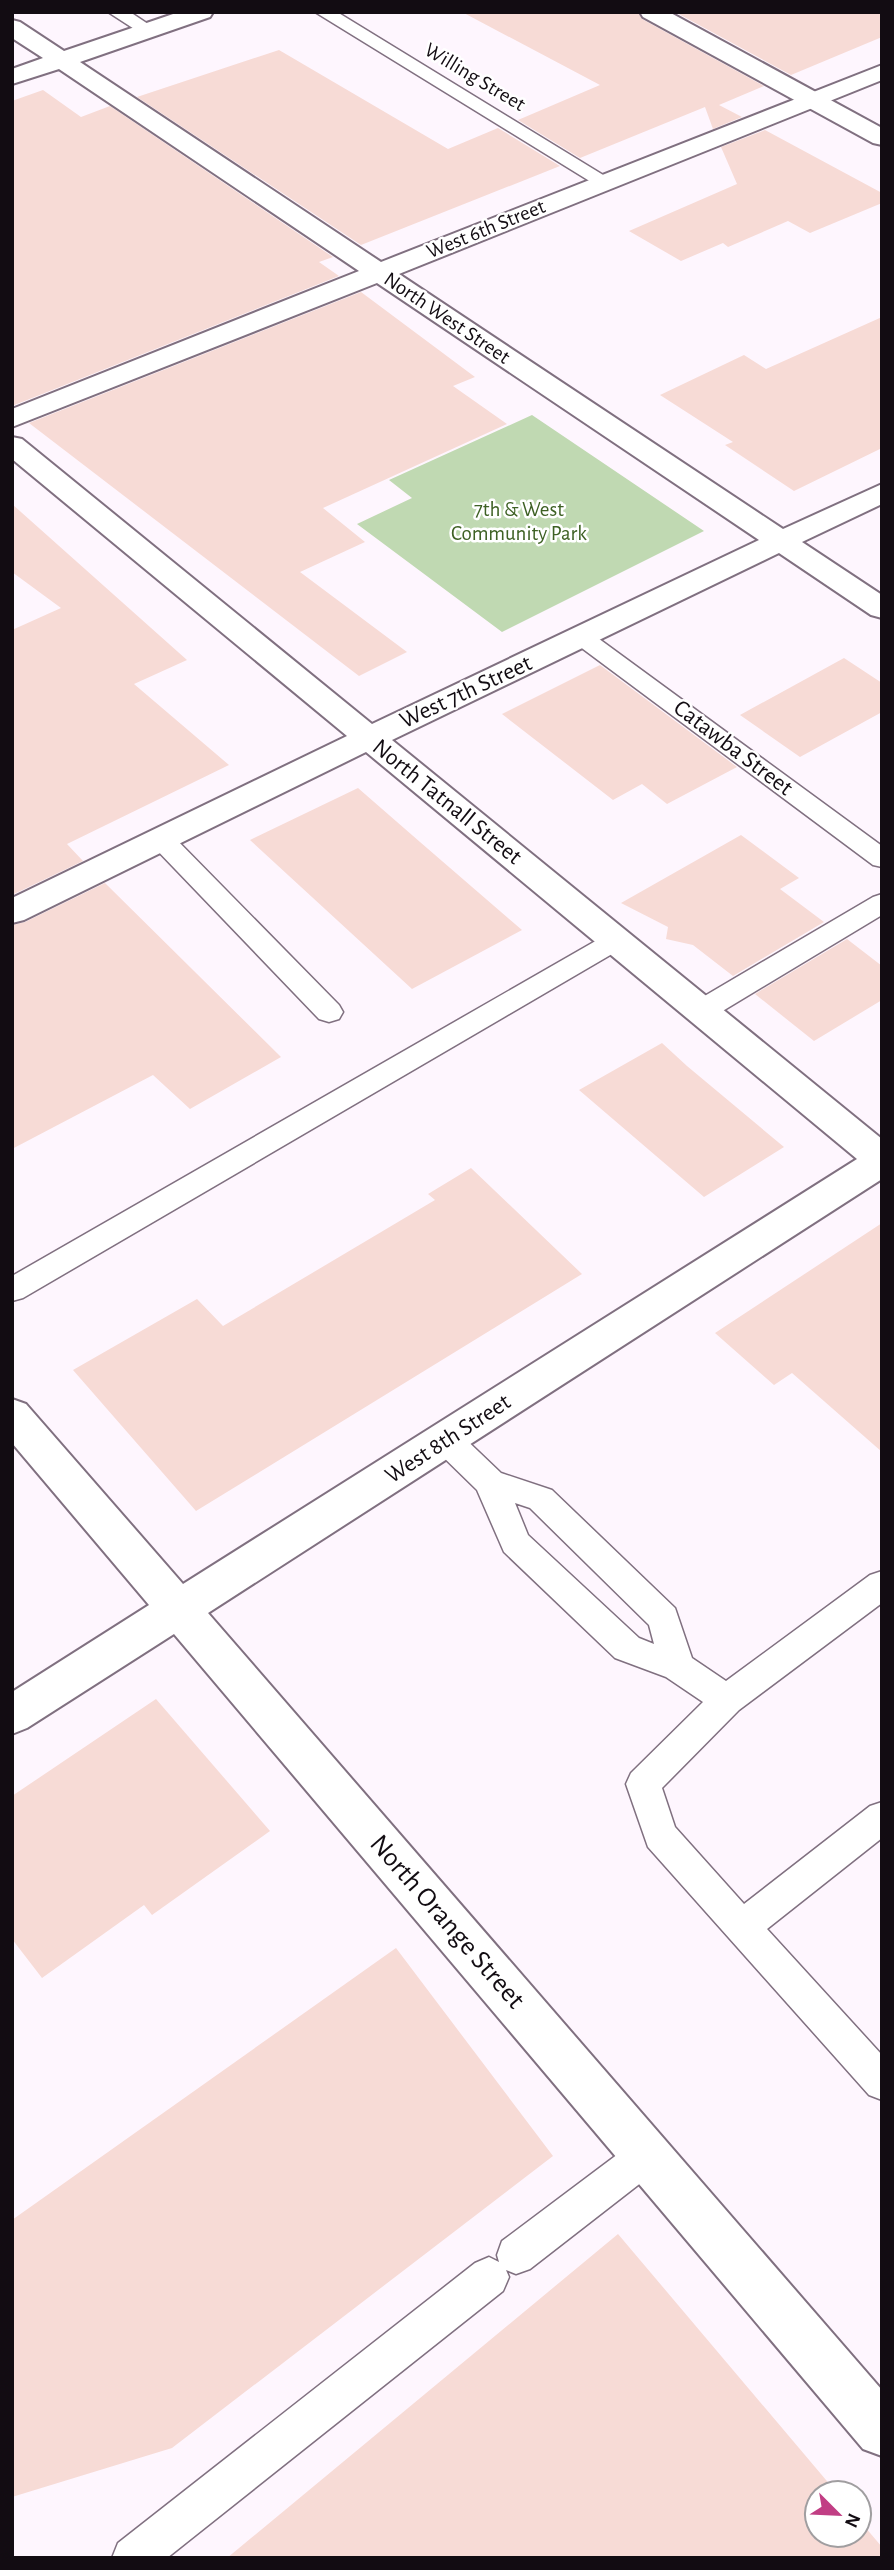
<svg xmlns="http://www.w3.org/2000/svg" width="894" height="2570" viewBox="0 0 894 2570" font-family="'Alegreya Sans',sans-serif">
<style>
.green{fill:#c0d9b2}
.building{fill:#f7dbd6}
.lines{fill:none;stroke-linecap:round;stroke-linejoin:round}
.service-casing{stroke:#807080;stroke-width:3}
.minor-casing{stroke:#807080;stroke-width:4}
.secondary-casing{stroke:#807080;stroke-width:4}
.service{fill:#fff;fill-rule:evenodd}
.minor{fill:#fff;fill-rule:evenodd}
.secondary{fill:#fff;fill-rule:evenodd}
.labels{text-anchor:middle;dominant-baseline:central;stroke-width:5;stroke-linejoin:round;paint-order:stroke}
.far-street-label{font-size:21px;fill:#120c12;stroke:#fff}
.far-park-label{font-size:21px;fill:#3e6124;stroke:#fff}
.street-label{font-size:24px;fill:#120c12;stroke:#fff}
.near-street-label{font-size:28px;fill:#120c12;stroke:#fff}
</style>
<rect width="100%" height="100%" fill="#fef6fe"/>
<path class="green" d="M532,415L704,531L502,632L357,524L412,498L389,480Z"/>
<path class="building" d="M462,12H638L642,19L764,86L719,105L742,117L713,129L705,107L580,158L518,120L600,85Z
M675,12H882V37L791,75Z
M279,50L448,149L498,128L560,166L361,245L137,97Z
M43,90L81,117L110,106L333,257L319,262L339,276L12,406V101Z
M765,130L882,193V203L810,233L788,221L728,247L723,243L681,261L629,231L737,184L721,147Z
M361,292L475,377L453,386L507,424L323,508L365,542L300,572L407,652L359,676L29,423Z
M882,317V448L794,491L725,445L733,442L660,395L744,355L766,369Z
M12,504L187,660L134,684L229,765L67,844L83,861L12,895V630L61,608L12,572Z
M844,658L882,683V712L800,757L740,715Z
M600,665L737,767L667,804L642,784L613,800L502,714Z
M358,788L420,842L522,930L412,989L250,840Z
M741,835L799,878L780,889L824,922L733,976L693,945L666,939L668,927L621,903Z
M105,883L281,1057L190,1109L153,1075L12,1149V925L25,922Z
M847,939L882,966V1000L814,1041L755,994Z
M662,1043L687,1066L784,1147L704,1197L579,1090Z
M471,1168L582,1274L196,1511L73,1370L197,1299L223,1326L435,1200L428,1194Z
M882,1223V1452L792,1373L774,1385L715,1333Z
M156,1699L270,1831L152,1915L144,1905L42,1978L12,1939V1796Z
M396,1948L553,2156L172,2448L12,2497V2220Z
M618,2234L837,2493H817V2535H859V2520L882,2547V2558H227Z"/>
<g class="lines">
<defs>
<path id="service" d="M108,12H130L157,30L148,35L142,34Z
M315,12H337L613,181L603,187L596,185Z
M583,631L591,633L882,846V867L873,865L575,643L571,638L575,633Z
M161,831L170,833L339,1005L343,1012L339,1019L329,1022L319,1019L152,845L148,839L152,833Z
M882,894V915L711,1018L701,1021L691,1018L687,1011L691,1004L873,897Z
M615,932L624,935L628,941L624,947L23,1298L12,1301V1276L606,935Z
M446,1427L457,1431L501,1473L552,1490L675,1608L692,1658L726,1681L870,1575L882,1571V1603L739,1710L662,1788L675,1827L744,1904L870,1806L882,1802V1838L767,1929L882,2055V2100L869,2095L648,1847L626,1784L631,1773L703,1702L666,1677L615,1658L504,1552L477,1490L435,1449L430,1440L435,1431ZM515,1503L530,1508L649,1625L654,1644L639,1638L528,1535Z
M647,2136L660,2142L666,2155L660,2168L530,2269L516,2274L506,2270L509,2277L503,2291L167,2558H112L118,2543L475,2263L489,2257L499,2262L497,2255L502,2241L634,2142Z"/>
<path id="minor" d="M179,12H213L210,17L80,62L381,262L882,65V80L399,274L783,529L882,484V504L802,542L882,595V618L871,615L779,553L392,740L882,1139V1179L208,1613L882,2390V2456L863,2449L174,1634L27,1728L12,1734V1692L149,1605L12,1443V1399L26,1404L183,1584L857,1159L366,752L24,920L12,923V898L347,736L12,459V437L22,439L372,724L759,540L377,283L12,427V409L359,271L59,69L12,84V69L43,58L12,38V20L20,22L64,51Z"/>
<path id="secondary" d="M640,12H669L882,128V145L873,143L643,17Z"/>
</defs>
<use href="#service" class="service-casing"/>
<use href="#minor" class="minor-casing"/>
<use href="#secondary" class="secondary-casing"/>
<use href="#service" class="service"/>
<use href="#minor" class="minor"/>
<use href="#secondary" class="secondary"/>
</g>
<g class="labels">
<g class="far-street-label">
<text transform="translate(475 77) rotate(31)">Willing Street</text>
<text transform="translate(486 229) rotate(-22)">West 6th Street</text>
<text transform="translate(447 318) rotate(34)">North West Street</text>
</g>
<g class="far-park-label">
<text x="519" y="509">7th &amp; West<tspan x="519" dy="24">Community Park</tspan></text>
</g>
<g class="street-label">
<text transform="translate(466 692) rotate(-25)">West 7th Street</text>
<text transform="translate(733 748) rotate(37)">Catawba Street</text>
<text transform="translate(447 802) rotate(39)">North Tatnall Street</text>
<text transform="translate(448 1439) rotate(-33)">West 8th Street</text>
</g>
<g class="near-street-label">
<text transform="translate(447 1922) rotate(49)">North Orange Street</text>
</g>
</g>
<rect width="894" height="2570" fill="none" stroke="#120c12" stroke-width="28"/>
<g transform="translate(838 2514) rotate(114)"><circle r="33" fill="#ffffff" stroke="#a09ea0" stroke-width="2"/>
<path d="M0-5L12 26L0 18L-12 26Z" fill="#c13e84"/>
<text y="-10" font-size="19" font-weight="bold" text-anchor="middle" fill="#120c12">N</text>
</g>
</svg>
